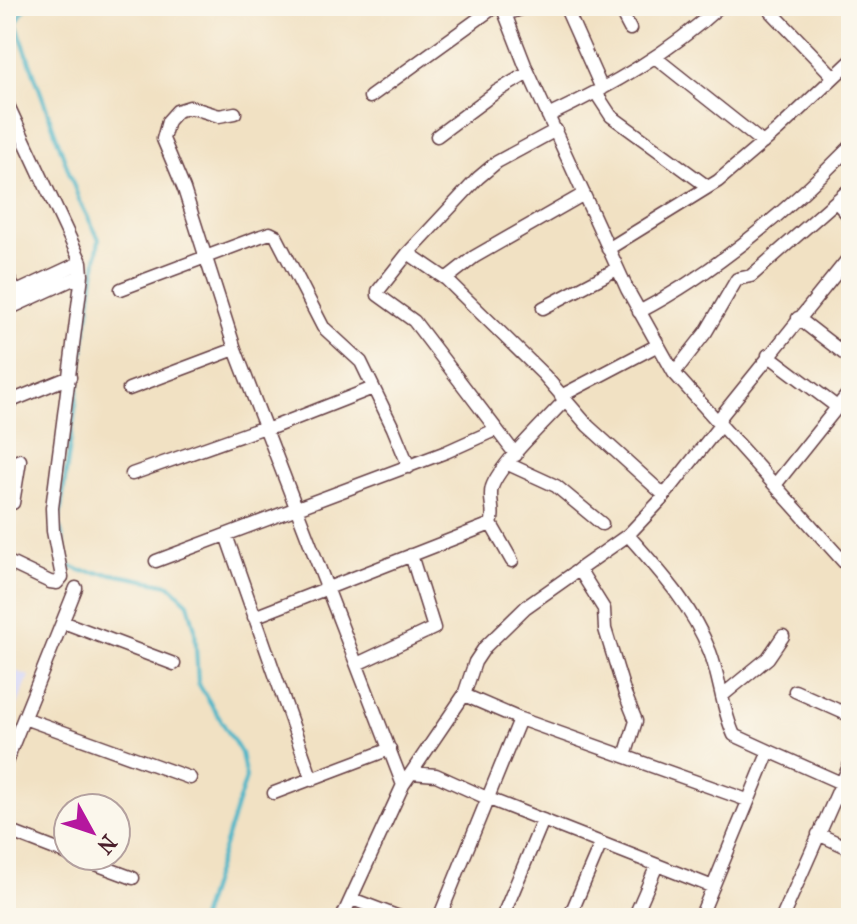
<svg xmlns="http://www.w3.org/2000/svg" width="857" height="924" viewBox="0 0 857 924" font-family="'IM FELL French Canon',serif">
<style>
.built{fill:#d6d7f8}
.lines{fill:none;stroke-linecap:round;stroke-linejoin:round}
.stream{stroke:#4ab5c7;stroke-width:4}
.street-casing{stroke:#633c42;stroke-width:15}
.street{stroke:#fff;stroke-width:12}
</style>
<rect width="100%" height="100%" fill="#fbf7ec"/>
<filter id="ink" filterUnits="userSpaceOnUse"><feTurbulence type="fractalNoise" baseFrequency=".0125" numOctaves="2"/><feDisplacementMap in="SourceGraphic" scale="16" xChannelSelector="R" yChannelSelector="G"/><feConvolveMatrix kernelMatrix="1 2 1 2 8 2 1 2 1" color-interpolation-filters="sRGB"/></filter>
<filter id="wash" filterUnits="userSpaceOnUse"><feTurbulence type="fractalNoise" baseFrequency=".006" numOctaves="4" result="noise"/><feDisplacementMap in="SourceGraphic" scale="32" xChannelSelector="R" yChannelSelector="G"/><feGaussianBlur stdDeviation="1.8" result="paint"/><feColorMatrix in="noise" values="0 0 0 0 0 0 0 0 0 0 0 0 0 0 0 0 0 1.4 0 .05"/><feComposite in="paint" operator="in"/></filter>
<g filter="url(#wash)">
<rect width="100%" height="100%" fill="#f1e1c3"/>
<path class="built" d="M6,667L29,676L6,735Z"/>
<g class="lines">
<path class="stream" d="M26,6L16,23L79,200L99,239L59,523L69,566L82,571L113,574L169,585L188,603L195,629L198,683L241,753L246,778L201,918"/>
</g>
</g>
<g filter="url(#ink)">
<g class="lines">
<defs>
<path id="street" d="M502,6L525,65L627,289L674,373L851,570
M565,6L602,89
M618,6L630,29
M766,6L834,77
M505,14L530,6
M656,58L763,143
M596,93L611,116L708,187
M370,97L496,6
M6,101L81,262L82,275L52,508L53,531L62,577L57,583L50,582L6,561
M235,113L219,116L190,107L177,111L168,121L163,139L184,189L235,349L403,785L342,918
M548,116C611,86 669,53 720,6
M437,136L496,92L528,73
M836,202L851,218
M608,249L718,181L778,130L851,61
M408,253L446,279L544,375L588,426L664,495
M6,273L19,299
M446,279L474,257L584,194
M121,289L261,236L270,233L276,236L323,327L361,362L393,428L409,467
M6,297L81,262
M543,308L617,269
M6,310L82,275
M639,312C716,272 791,207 851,146
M798,318L851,359
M768,355L837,407
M674,373L706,332L737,279L751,276L851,188
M129,389L235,349
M561,396L658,345
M6,403L70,377
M718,420L851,255
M266,430L373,388
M516,455L414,321L378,295V291L408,253L478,178L497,162L556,130
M508,464L556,486L602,524
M6,466L20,460L13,503L6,499
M132,474L265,427
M775,485L851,390
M491,524L512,561
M226,535L312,780
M628,535C660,571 692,606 710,652C720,678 722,709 734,735L769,751L700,918
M156,561L446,452L495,430
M579,569L604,609L605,629L625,694L636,721L625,756
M254,617L491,524C496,512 488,500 492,487C500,464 546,421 564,401
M63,622L174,664
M357,664L434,628L411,555
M795,691L851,716
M464,695L520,719L747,800
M723,695L768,658L783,636
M24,718L190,778
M769,751L841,783
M6,762L76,588
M412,773L436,775L489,799L713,887
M403,785L464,695L475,662L485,647L526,607L628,535L660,501L721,424
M274,793L390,749
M6,830L68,854
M818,834L851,849
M74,856L133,878
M352,899L402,918
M439,918L520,719
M502,918L543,820
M569,918L601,843
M634,918L657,865
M782,918L851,762"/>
</defs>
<use href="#street" class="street-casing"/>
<use href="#street" class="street"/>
</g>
</g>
<rect width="857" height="924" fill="none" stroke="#fbf7ec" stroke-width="32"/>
<g transform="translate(92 832) rotate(130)"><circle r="38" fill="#fbf7ec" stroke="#b4a19f" stroke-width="2"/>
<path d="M0-6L14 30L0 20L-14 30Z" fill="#b5179e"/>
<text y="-12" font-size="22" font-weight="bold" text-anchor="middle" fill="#4a1f2b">N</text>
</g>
</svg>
